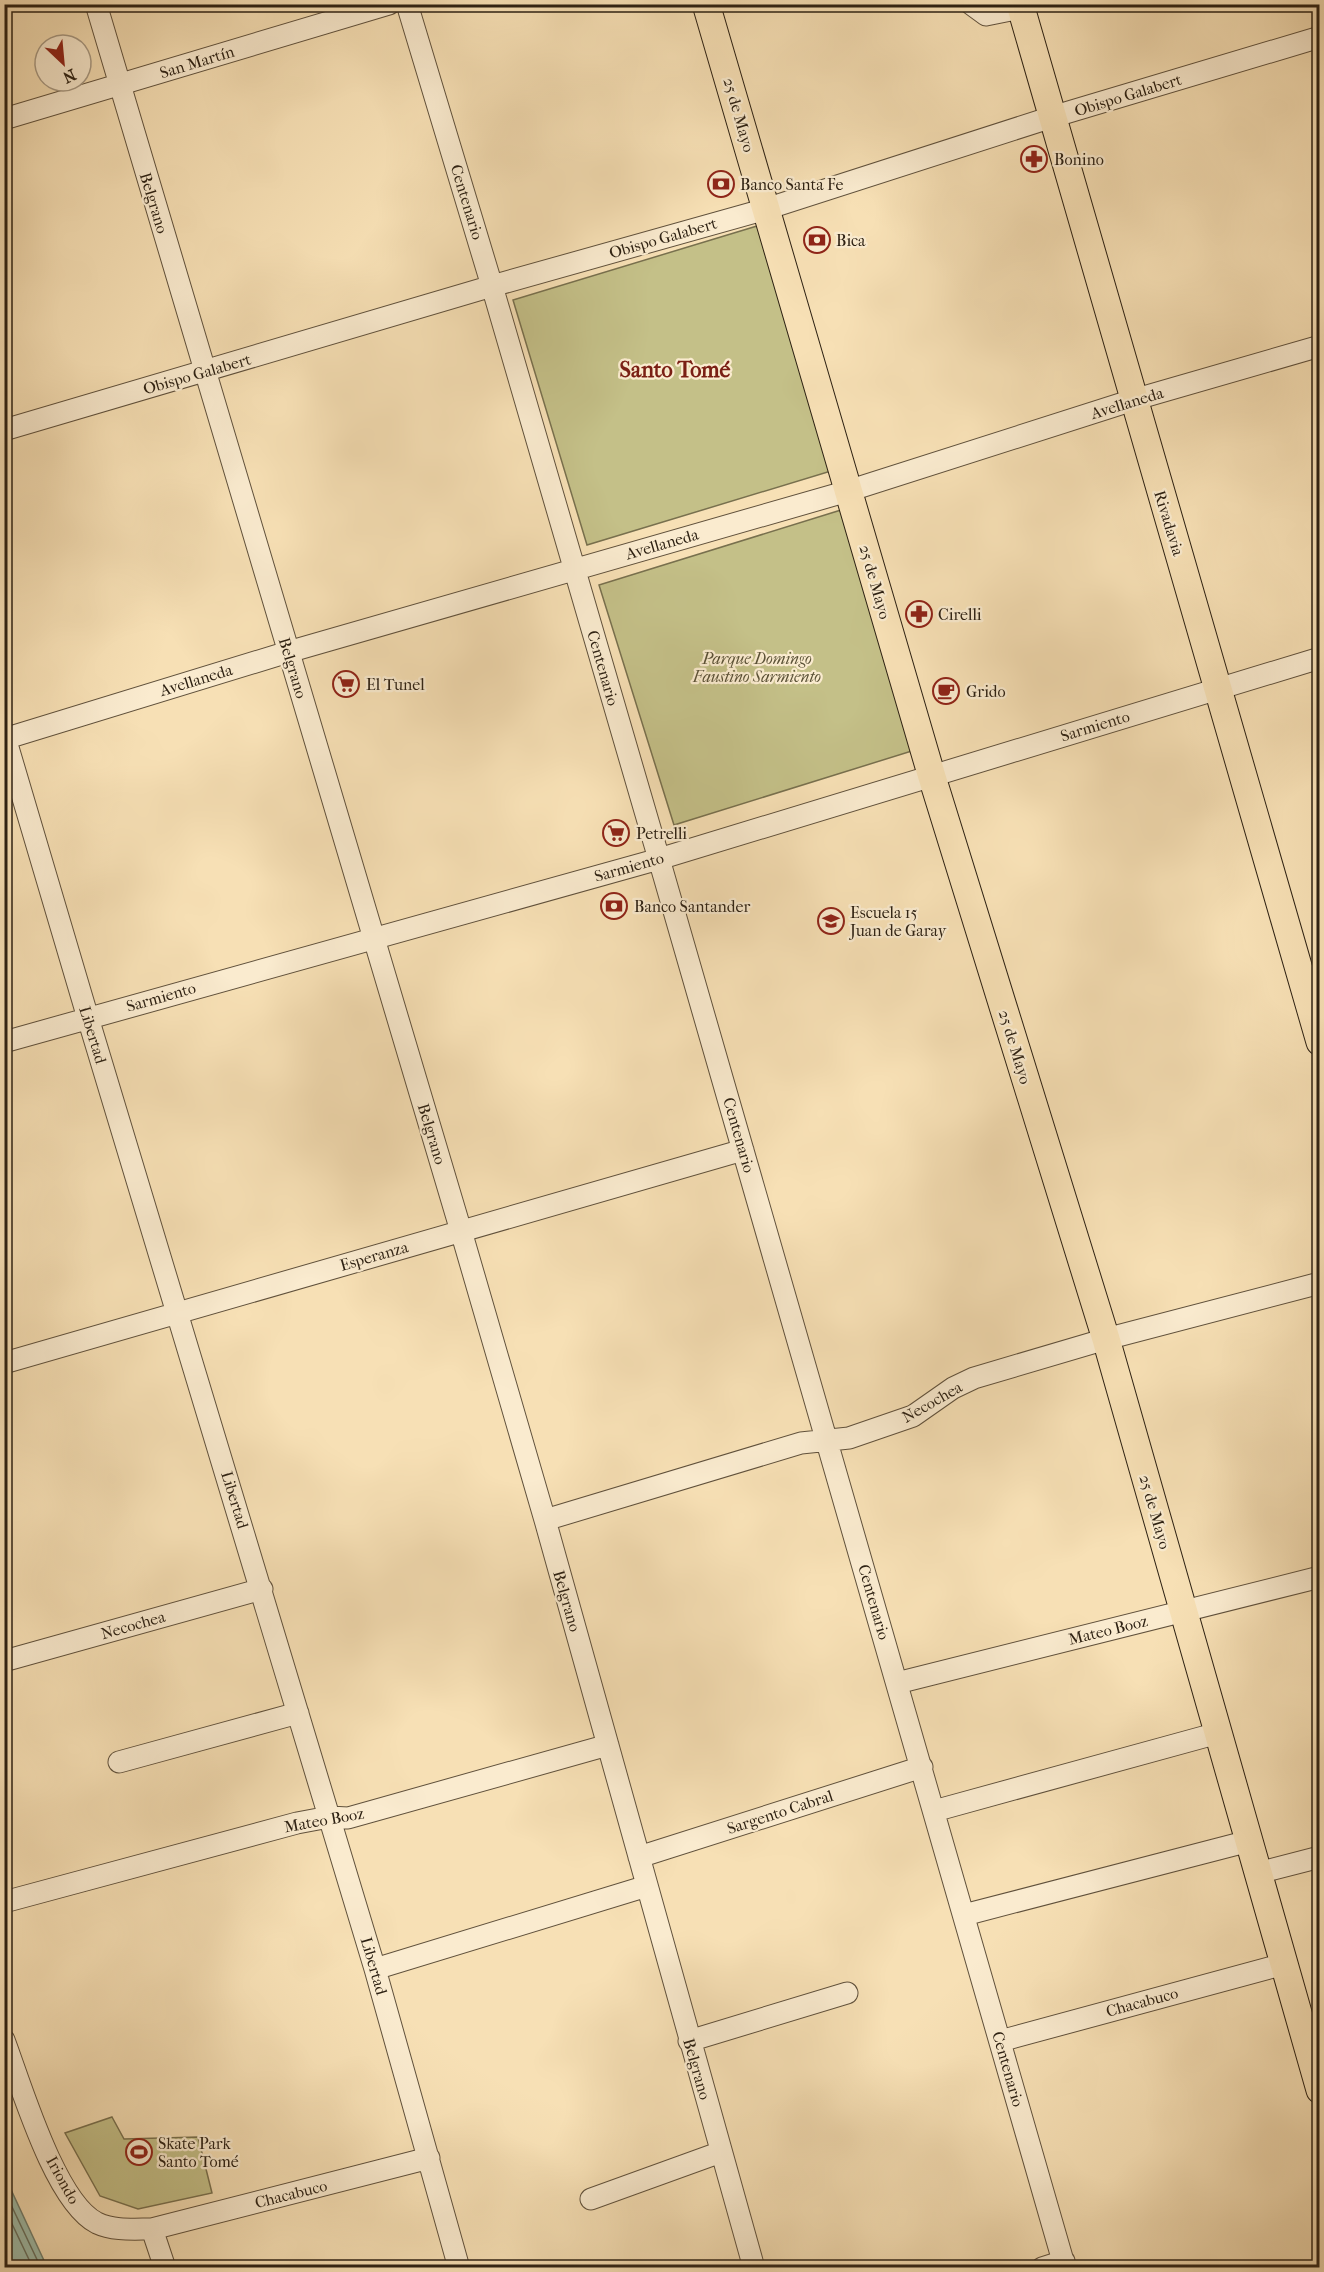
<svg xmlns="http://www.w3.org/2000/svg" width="1324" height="2272" viewBox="0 0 1324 2272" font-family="'IM FELL French Canon',serif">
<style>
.green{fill:#c4c088;stroke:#78704e;stroke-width:1.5}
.water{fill:#9ebdaa;stroke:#717f6e;stroke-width:1.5}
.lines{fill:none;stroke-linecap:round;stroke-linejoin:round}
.shore{stroke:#666f5e;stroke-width:1.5}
.minor-casing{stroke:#60513c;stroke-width:23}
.major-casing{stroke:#2d2113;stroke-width:29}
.minor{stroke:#faebcf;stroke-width:21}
.major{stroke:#f7e0b5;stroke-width:27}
.labels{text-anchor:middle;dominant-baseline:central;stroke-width:4.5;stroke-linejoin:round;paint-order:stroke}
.street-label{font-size:16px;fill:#2d2113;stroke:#faebcf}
.poi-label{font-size:16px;fill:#2d2113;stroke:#faebcf;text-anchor:start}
.park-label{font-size:16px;font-style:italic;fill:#5a5136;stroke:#faebcf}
.district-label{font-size:22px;font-weight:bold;fill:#7a1f14;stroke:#faebcf}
</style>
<rect width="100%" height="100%" fill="#f7e0b5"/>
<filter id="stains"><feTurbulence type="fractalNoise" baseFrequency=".00333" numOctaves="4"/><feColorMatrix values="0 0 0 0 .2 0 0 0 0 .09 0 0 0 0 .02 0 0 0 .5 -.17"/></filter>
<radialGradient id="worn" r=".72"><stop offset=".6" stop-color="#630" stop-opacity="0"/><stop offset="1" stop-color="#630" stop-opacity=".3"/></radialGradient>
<path class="green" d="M757,226L831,471L587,545L513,300Z
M841,510L915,750L674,825L599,585Z
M112,2117L124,2139L198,2137L212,2193L138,2209L100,2196L65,2133Z"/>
<path class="water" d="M5,2172L7,2181L47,2267H5Z"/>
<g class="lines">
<path class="shore" d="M4,2190L41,2268
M4,2207L33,2268"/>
<defs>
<path id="minor" d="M96,4L461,1231L545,1520L754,2268
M407,4L492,286L659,859L1065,2268
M971,4L986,15L1021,8
M4,119L389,4
M4,430L492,286L766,209L1052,117L1320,37
M4,734L88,1018L375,1969L459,2268
M4,739L288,652L848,491L1133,400L1320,346
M4,1042L659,859L1320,658
M4,1363L743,1150
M545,1520L801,1443L849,1438L913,1416L953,1388L974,1378L1106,1339L1320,1283
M4,1661L262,1589
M897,1683L1320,1577
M119,1762L298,1713
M934,1811L1218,1733
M639,1857L922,1767
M1258,1873L1320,1857
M4,1902L297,1823L329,1817L348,1818L608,1745
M964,1915L1249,1841
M375,1969L647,1886
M4,2040C21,2085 55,2202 97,2223C114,2231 134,2229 152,2229L429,2158
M689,2041L847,1993
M1000,2041L1284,1964
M591,2199L721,2152
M152,2229L165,2268
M1042,2268L1064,2261"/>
<path id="major" d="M706,4L932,777L1106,1339L1320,2090
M1020,4L1320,1042"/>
</defs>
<use href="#minor" class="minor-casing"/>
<use href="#major" class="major-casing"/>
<use href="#minor" class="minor"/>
<use href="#major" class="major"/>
</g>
<defs>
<symbol id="pharmacy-ring" viewBox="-11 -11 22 22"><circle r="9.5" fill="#faebcf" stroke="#8f2418" stroke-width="1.5"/><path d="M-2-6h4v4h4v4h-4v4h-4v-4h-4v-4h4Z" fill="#8f2418"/></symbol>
<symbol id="bank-ring" viewBox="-11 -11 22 22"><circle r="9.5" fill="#faebcf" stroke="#8f2418" stroke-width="1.5"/><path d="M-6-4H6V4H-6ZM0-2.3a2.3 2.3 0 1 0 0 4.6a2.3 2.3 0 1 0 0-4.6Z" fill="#8f2418"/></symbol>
<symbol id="supermarket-ring" viewBox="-11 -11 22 22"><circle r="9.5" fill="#faebcf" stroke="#8f2418" stroke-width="1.5"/><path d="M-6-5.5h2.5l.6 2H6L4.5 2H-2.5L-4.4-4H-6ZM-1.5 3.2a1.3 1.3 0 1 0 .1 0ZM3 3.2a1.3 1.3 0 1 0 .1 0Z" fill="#8f2418"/></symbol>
<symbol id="cafe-ring" viewBox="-11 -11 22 22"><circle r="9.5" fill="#faebcf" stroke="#8f2418" stroke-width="1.5"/><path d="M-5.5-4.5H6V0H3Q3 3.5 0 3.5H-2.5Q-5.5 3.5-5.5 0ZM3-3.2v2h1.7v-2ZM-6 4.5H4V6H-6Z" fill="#8f2418"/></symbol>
<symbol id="school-ring" viewBox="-11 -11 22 22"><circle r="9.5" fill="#faebcf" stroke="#8f2418" stroke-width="1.5"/><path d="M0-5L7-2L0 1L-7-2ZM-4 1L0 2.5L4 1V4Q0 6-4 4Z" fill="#8f2418"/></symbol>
<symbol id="stadium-ring" viewBox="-11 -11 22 22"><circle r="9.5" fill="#faebcf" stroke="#8f2418" stroke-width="1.5"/><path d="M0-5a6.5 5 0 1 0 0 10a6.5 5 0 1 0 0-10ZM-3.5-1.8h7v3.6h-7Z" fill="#8f2418"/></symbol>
</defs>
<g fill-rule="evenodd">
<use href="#pharmacy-ring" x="1019" y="144" width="30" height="30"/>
<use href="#bank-ring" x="706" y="169" width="30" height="30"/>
<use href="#bank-ring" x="802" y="225" width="30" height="30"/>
<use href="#pharmacy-ring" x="904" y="599" width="30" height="30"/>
<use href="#supermarket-ring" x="331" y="669" width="30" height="30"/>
<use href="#cafe-ring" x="931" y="676" width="30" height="30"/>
<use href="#supermarket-ring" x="601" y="818" width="30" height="30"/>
<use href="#bank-ring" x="599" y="891" width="30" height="30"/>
<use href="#school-ring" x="816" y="906" width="30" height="30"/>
<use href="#stadium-ring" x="124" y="2137" width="30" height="30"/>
</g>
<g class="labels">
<g class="street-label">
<text transform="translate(197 62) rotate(-17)">San Martín</text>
<text transform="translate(1128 95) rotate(-17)">Obispo Galabert</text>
<text transform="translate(739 115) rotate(74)">25 de Mayo</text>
<text transform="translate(467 202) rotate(73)">Centenario</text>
<text transform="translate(154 203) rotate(73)">Belgrano</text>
<text transform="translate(663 238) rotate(-16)">Obispo Galabert</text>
<text transform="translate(197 374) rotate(-16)">Obispo Galabert</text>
<text transform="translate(1127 403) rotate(-17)">Avellaneda</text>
<text transform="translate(1169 523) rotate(73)">Rivadavia</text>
<text transform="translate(662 544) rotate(-16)">Avellaneda</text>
<text transform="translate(875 582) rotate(74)">25 de Mayo</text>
<text transform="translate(293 668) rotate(73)">Belgrano</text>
<text transform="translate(603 668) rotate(74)">Centenario</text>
<text transform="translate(196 680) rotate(-17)">Avellaneda</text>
<text transform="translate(1095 726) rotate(-17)">Sarmiento</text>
<text transform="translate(629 867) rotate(-16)">Sarmiento</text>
<text transform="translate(161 997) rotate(-16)">Sarmiento</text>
<text transform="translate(93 1035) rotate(73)">Libertad</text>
<text transform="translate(1015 1047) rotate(73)">25 de Mayo</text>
<text transform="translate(432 1134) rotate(73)">Belgrano</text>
<text transform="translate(739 1135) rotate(74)">Centenario</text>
<text transform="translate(374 1256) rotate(-16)">Esperanza</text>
<text transform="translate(932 1402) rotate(-30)">Necochea</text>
<text transform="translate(235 1500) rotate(73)">Libertad</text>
<text transform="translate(1155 1512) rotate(74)">25 de Mayo</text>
<text transform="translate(567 1601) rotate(74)">Belgrano</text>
<text transform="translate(874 1602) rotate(74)">Centenario</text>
<text transform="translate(133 1625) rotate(-16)">Necochea</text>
<text transform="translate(1108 1630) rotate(-14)">Mateo Booz</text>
<text transform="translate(780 1812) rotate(-18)">Sargento Cabral</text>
<text transform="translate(324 1820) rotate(-10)">Mateo Booz</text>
<text transform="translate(374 1966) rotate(74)">Libertad</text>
<text transform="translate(1142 2002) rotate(-15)">Chacabuco</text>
<text transform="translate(697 2069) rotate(74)">Belgrano</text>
<text transform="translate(1008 2069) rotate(74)">Centenario</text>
<text transform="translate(63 2180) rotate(61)">Iriondo</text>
<text transform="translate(291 2194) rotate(-14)">Chacabuco</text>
</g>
<g class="poi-label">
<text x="1054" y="159">Bonino</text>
<text x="740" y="184">Banco Santa Fe</text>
<text x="836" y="240">Bica</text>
<text x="938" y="614">Cirelli</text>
<text x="366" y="684">El Tunel</text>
<text x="966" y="691">Grido</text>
<text x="636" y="833">Petrelli</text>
<text x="634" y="906">Banco Santander</text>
<text x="850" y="912">Escuela 15<tspan x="850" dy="18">Juan de Garay</tspan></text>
<text x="158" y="2143">Skate Park<tspan x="158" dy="18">Santo Tomé</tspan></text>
</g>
<g class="park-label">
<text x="757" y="658">Parque Domingo<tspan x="757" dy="18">Faustino Sarmiento</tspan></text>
</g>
<g class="district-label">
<text x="675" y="370">Santo Tomé</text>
</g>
</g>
<rect width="1324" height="2272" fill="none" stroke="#f7e0b5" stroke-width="24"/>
<rect x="6" y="6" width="1312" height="2260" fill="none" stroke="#2d2113" stroke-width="3"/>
<rect x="12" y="12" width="1300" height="2248" fill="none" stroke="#2d2113" stroke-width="1.5"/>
<g transform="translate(63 63) rotate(154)"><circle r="28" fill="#faebcf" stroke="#a89a84" stroke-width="1.5"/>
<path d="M0-4.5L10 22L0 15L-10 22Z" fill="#8f2418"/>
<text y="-9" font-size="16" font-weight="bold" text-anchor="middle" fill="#2d2113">N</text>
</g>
<rect width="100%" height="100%" filter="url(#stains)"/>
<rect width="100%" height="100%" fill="url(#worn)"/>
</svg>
